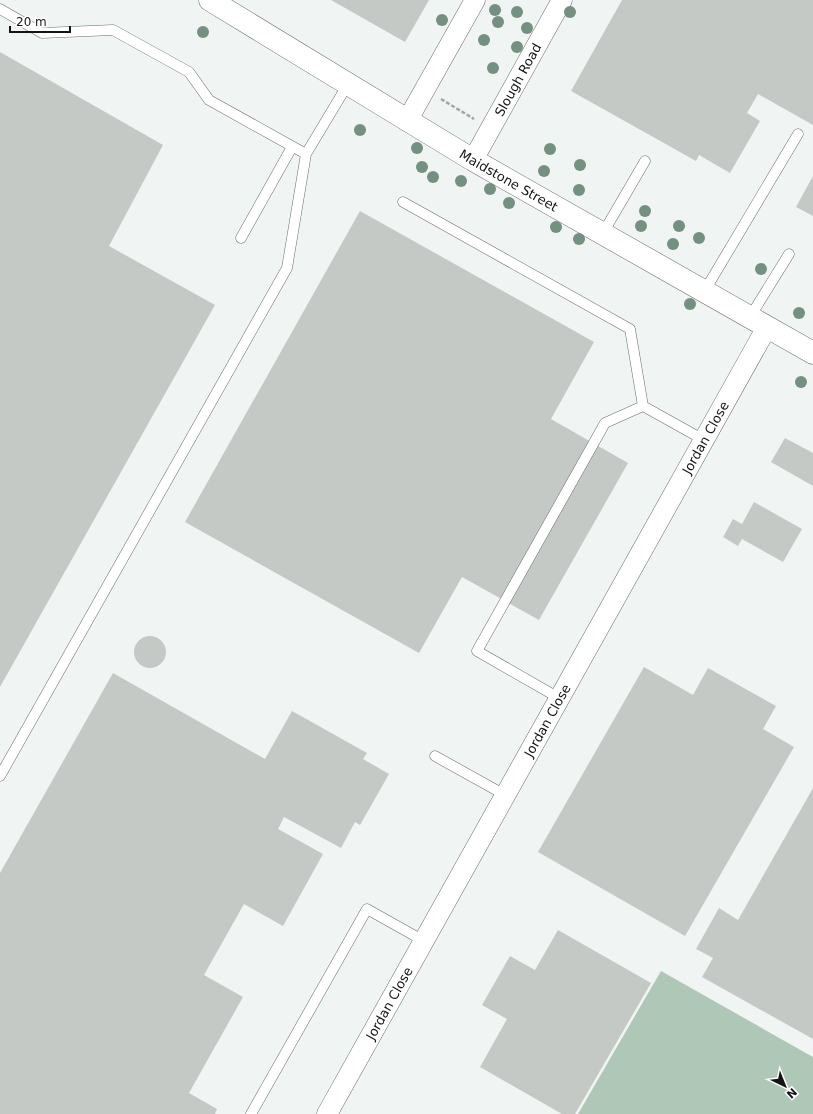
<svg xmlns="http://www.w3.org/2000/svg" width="813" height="1114" viewBox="0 0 813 1114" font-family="'DejaVu Sans',sans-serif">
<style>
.green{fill:#afc7b7}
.building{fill:#c5c9c6}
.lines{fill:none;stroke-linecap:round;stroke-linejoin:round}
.lane-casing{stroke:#6b6e6c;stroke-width:11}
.street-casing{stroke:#6b6e6c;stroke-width:21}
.secondary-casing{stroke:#6b6e6c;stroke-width:23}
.path{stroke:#a4a7a6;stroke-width:2.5;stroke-dasharray:4 2;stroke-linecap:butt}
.lane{stroke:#fff;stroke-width:10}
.street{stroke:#fff;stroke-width:20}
.secondary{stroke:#fff;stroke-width:22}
.tree{fill:#739081}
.labels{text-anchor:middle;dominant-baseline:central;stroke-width:3;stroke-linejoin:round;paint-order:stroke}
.street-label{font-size:13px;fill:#131514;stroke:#fff}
</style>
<rect width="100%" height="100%" fill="#f0f4f2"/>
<path class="green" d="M661,971L813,1057V1114H578Z"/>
<path class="building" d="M331,0H429L405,42Z
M622,0H813V125L758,94L747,113L760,121L730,173L699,155L696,161L571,91Z
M0,52L163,145L109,246L215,305L0,687Z
M813,176V216L796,207Z
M360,211L594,342L551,419L628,463L539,620L462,577L419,653L185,522Z
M785,438L813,453V486L771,462Z
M754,502L802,529L783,562L742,539L738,546L723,537L733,519L742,524Z
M134 652a16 16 0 1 1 32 0a16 16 0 1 1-32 0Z
M644,667L693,695L708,668L776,706L763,729L794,747L685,936L538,852Z
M113,673L265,759L292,711L367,753L363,759L389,774L360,825L355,822L341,848L284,817L278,829L323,854L283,926L244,904L204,975L243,997L189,1093L217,1109L215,1114H0V873Z
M813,788V1039L702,977L713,958L696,949L719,908L738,920Z
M558,930L651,983L575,1114H562L480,1067L507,1019L482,1005L510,956L535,970Z"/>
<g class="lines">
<defs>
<path id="lane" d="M0,9L42,33L113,30L189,72L209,100L306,154
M403,202L630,329L643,406
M603,233L645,161
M241,238L292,147
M704,292L798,134
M750,317L789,254
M559,698L477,651L605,423L643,406L704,440
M435,756L505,795
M0,776L287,268L306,154L348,84
M251,1114L367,909L424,941"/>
<g id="street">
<path d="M407,121L475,0"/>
<path id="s1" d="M473,160L562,0"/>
<path id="s2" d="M327,1114L767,327"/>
</g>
<g id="secondary">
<path id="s3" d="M210,0L473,160L813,353"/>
</g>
</defs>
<use href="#lane" class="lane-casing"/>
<use href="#street" class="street-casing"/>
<use href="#secondary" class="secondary-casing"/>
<path class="path" d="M441,99L474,119"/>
<use href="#lane" class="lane"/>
<use href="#street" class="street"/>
<use href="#secondary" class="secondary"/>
</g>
<g class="tree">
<circle cx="495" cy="10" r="6"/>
<circle cx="517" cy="12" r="6"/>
<circle cx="570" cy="12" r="6"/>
<circle cx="442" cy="20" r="6"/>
<circle cx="498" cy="22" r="6"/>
<circle cx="527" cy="28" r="6"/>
<circle cx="203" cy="32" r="6"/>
<circle cx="484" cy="40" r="6"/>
<circle cx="517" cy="47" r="6"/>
<circle cx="493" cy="68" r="6"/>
<circle cx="360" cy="130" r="6"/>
<circle cx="417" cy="148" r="6"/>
<circle cx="550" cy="149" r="6"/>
<circle cx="580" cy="165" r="6"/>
<circle cx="422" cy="167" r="6"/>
<circle cx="544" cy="171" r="6"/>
<circle cx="433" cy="177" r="6"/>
<circle cx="461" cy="181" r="6"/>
<circle cx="490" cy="189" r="6"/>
<circle cx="579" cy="190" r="6"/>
<circle cx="509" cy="203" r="6"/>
<circle cx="645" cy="211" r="6"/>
<circle cx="641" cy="226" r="6"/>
<circle cx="679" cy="226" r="6"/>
<circle cx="556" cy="227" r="6"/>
<circle cx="699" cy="238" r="6"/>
<circle cx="579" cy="239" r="6"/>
<circle cx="673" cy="244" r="6"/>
<circle cx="761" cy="269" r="6"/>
<circle cx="690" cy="304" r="6"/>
<circle cx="799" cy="313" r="6"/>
<circle cx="801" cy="382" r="6"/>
</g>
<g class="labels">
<g class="street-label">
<text stroke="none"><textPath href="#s1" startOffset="92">Slough Road</textPath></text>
<text stroke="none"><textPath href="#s3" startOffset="349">Maidstone Street</textPath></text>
<text stroke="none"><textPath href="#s2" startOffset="775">Jordan Close</textPath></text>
<text stroke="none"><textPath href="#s2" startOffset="451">Jordan Close</textPath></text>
<text stroke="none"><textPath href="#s2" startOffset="127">Jordan Close</textPath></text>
</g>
</g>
<g transform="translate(785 1086) rotate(137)" stroke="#ffffff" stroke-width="3" paint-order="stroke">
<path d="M0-3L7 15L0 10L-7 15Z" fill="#131514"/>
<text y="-6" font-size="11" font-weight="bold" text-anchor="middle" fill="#131514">N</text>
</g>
<path d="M10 26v6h60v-6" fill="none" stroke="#131514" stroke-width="2"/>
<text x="16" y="26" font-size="12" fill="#131514" stroke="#ffffff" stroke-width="3" paint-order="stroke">20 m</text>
</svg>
